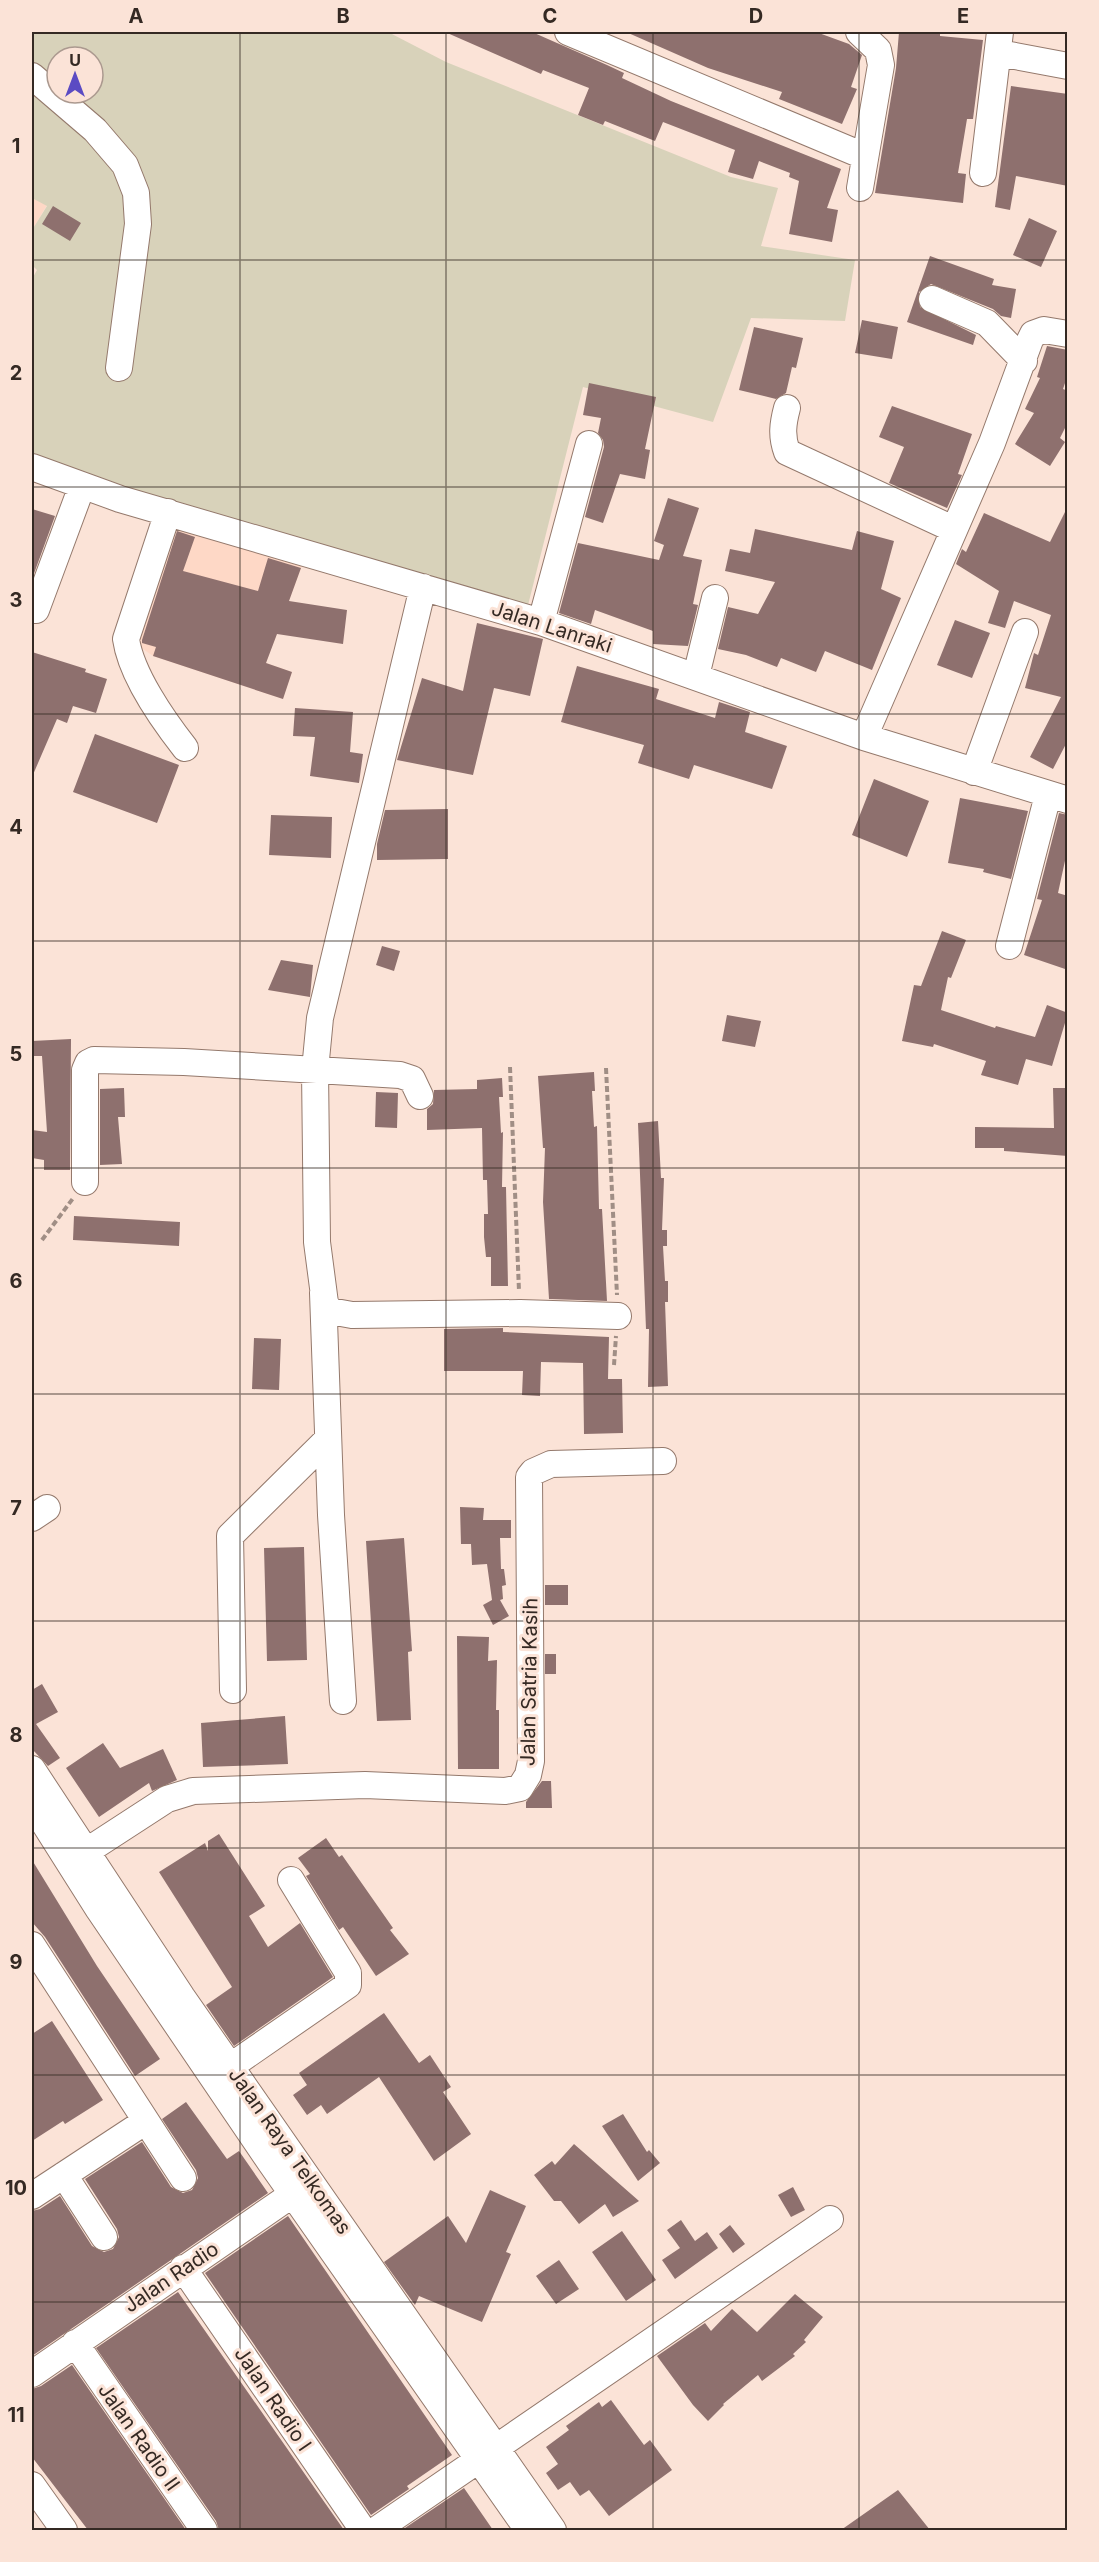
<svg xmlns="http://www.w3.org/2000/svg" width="1099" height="2562" viewBox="0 0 1099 2562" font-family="Inter,sans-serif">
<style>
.built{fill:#fed8c6}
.green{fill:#d8d2ba;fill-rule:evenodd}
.building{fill:#8e706e}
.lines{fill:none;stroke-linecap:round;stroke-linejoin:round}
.minor-casing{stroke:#94796c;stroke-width:28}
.path{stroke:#a08e85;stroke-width:4;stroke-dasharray:6 3;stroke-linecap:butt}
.minor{stroke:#fff;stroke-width:26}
.grid{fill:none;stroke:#342923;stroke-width:1.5;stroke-opacity:0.55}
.labels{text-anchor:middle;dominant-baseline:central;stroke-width:6;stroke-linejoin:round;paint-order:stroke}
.street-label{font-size:20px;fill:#342923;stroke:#fbe3d7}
.neatline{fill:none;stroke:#342923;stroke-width:2}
.grid-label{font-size:20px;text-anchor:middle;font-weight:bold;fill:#342923}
</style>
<rect width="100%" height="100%" fill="#fbe3d7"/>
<path class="built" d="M32,198L47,205L32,230Z
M170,517L303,563L266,663L292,672L283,699L153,656L130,640Z"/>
<path class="green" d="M35,32H388L446,62L731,177L778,188L761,246L855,260L845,321L751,318L713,422L583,387L523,625L32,460V279L37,270L32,265V230L47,206L32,198V36ZM57,57H93V93H57Z"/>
<path class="building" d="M445,32H532L607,65L624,73L622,78L671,101L841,169L827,208L838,210L832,242L789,234L799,181L789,177L790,173L759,161L753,179L728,172L735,150L663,122L655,141L605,121L603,125L578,115L589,88L543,70L541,74Z
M626,32H816L849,44L862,55L851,87L857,89L842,124L779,99L782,92L708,68Z
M899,32H940V36L983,40L973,119H967L958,173L966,174L963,203L875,193L896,68Z
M1011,86L1068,94V186L1016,176L1010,210L995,207Z
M53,206L81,223L70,241L42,224Z
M1029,218L1057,231L1041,267L1013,255Z
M930,256L994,279L992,285L1016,289L1011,318L1001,316L993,309L931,284L919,292L920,307L976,335L973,345L907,322Z
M862,320L898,327L892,359L855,353Z
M754,327L803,338L796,368L792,367L786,393L776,399L739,390Z
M1047,346L1068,350V374L1063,389L1068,391V422L1060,438L1065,442L1050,466L1015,444L1034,413L1025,409L1040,378L1037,377Z
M589,383L656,397L645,449L650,450L645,479L620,474L603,523L585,517L604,447L603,440L598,433L601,418L583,415Z
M892,406L972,434L958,474L962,475L947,508L889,483L904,447L879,437Z
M668,498L699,508L683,556L702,560L693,604L698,605L688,646L653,644V631L595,610L591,624L559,613L578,543L659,560L664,545L654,541Z
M1068,506V740L1053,769L1030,757L1061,697L1025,688L1034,653L1038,655L1051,615L1014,601L1005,628L988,623L999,591L956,564L962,549L966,552L984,513L1050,542Z
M32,509L55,516L32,579Z
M755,529L852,550L857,531L894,541L881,589L901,598L872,670L825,651L816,672L781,658L777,667L746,655L718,649L728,607L758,614L775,582L725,571L730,549L750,553Z
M177,531L195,537L183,571L258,591L268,558L301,568L289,601L347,610L343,644L277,634L266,663L292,672L283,699L153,656L156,647L142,643V640Z
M955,620L990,633L972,678L937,665Z
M477,623L543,639L530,696L494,688L473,775L397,760L422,678L463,691Z
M32,652L86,669L85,672L107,679L96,713L73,706L67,723L57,719L32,777Z
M577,666L659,689L656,699L715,718L719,702L750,712L745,732L787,746L772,789L694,765L689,779L638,763L644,745L561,722Z
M295,708L353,712L350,752L363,754L359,783L310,776L315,737L293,736Z
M95,734L179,765L157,823L73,792Z
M874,779L929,801L907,857L852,835Z
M960,798L1028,811L1011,879L983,872L984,869L948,863Z
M448,809V859L377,860V844L385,810Z
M1059,813L1068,815V847L1058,893L1068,896V970L1024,955L1042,900L1037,899Z
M271,815L332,817L331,858L269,855Z
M942,931L966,940L951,978L948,977L941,1010L995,1028L996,1026L1035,1037L1047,1005L1068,1013L1052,1066L1026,1059L1018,1085L981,1075L986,1061L934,1044L933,1047L902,1041L914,985L921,986Z
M382,946L400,951L394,971L376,965Z
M281,960L313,965L310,997L268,990Z
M727,1015L761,1021L755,1047L722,1041Z
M71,1039L70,1170H44V1160L32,1158V1130L47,1132L42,1056H32V1041Z
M594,1072L595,1091H592L594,1127L597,1126L599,1209H602L607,1301L549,1299L543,1202L545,1148H543L538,1076Z
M502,1078L503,1097H499L501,1133L503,1132L502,1187H506L508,1286H491V1257H486L484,1237V1214H488L487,1180H483L482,1128L427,1130V1109L433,1104L434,1090L477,1089V1080Z
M124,1088L125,1117H118L122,1164L100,1165V1089Z
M1053,1088H1068V1156L1004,1151V1148H975V1127L1054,1128Z
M376,1092L398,1093L397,1128L375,1127Z
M658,1121L661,1178H664L662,1230H667V1246H663L665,1281H668V1302H665L668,1386L648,1387L649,1329H646L638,1123Z
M74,1216L180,1222L179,1246L73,1240Z
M503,1328V1332L609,1337L608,1379H622L623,1433L584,1434L583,1363L541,1362L540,1396L522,1395L523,1371H444V1329Z
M254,1338L281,1339L279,1390L252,1389Z
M460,1507L484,1508L483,1520H511V1538H500L501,1569H504L506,1585L502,1586L503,1599L500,1600L509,1616L493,1625L483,1605L492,1600L487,1564L472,1565L471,1544H461Z
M404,1538L412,1651L408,1652L411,1720L377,1721L366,1541Z
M304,1547L307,1660L267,1661L264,1548Z
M545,1585H568V1605H545Z
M457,1636L489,1637L488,1661L497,1660L496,1710H499V1769H458Z
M545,1654H556V1674H545Z
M42,1684L58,1712L36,1724L60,1758L48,1766L32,1749V1690Z
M285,1716L288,1764L203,1767L201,1723Z
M103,1743L120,1768L163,1749L177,1780L152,1791L149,1783L99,1817L66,1768Z
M542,1781H551L552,1808H526V1802Z
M219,1834L265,1906L249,1916L268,1947L300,1923L333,1977L234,2046L206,2005L232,1987L159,1872L205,1843L208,1851V1841Z
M326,1838L339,1857L342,1855L393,1928L390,1930L409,1954L376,1976L343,1927L339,1930L306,1876L310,1874L298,1858Z
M32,1860L97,1966L160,2059L135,2076L45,1937L32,1922Z
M384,2013L419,2063L430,2055L451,2087L443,2092L471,2134L434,2161L379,2077L327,2114L321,2105L307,2115L293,2095L307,2085L299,2073Z
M52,2021L103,2100L65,2124L63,2121L32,2141V2034Z
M186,2102L227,2159L239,2151L268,2193L32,2356V2211L40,2209L60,2196L92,2246L104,2252L113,2249L119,2237L117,2229L85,2179L142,2142L171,2187L183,2193L192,2190L198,2178L196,2170L162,2119Z
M623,2114L647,2152L649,2150L660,2163L638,2181L602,2126Z
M574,2144L639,2201L613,2217L605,2204L579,2224L561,2201H554L534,2175L552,2161L555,2165Z
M793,2187L805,2210L791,2217L778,2195Z
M490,2190L526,2206L506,2252L511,2254L482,2322L419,2296L415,2305L384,2262L448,2216L466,2243Z
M288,2216L452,2455L407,2486L409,2489L371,2515L205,2273Z
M681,2220L695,2241L707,2232L718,2248L675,2279L662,2260L680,2248L667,2230Z
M730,2225L745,2244L733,2253L719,2234Z
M622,2231L656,2280L626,2301L592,2252Z
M559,2260L579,2289L556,2304L536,2276Z
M178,2292L325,2503L344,2530H219L216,2521L96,2348Z
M795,2294L823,2317L804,2340L806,2342L793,2354L795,2356L762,2381L758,2375L723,2404L724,2405L708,2421L693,2405L657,2356L705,2323L711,2331L732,2309L757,2332Z
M72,2365L186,2530H88L32,2457V2389L41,2386Z
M611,2400L644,2445L650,2440L672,2470L609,2516L589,2490L580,2496L570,2482L558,2490L546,2473L558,2464L546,2447L569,2430L566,2426L599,2402L602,2407Z
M464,2488L493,2530H402Z
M898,2490L930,2530H841Z"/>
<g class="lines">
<defs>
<path id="minor" d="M568,32L864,156
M859,32L878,50L881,65L860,188
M999,53L1068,66
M32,76L95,130L125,165L136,193L138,224L119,368
M983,173L1000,32
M932,299L987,323L1024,361
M787,408C783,423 781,436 787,452L953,529
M32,467L120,499L541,622L864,737L1068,800
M168,512L126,639C131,674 163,720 185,748
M423,587L320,1018L315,1070L317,1242L325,1303L330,1311L352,1315L520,1313L618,1316
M36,610L82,486
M541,622L589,444
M696,676L715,598
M864,737L992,443L1030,340L1033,334L1044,330L1068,334
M974,772L1025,632
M1009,946L1048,795
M85,1182V1070L88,1063L94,1060L184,1062L400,1075L412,1079L420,1096
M323,1293L331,1515L343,1701
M32,1518L47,1508
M233,1690L230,1536L328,1439
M32,1769L182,1997L553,2530
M32,1804L99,1910L270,2162L528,2530
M87,1851L167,1799L193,1791L365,1785L505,1791L520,1788L528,1775L531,1761L529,1477L533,1472L551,1464L663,1461
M32,1945L183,2178
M231,2066L348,1985V1973L291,1880
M64,2175L104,2237
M32,2196L146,2121
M183,2268L363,2530
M75,2343L204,2530
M32,2374L306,2185
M32,2485L64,2530
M376,2530L830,2219"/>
</defs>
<use href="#minor" class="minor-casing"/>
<path class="path" d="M510,1067L519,1291
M606,1068L617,1295
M42,1240L74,1197
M614,1365L616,1336"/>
<use href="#minor" class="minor"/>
</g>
<path class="grid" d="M240,32V2530M446,32V2530M653,32V2530M859,32V2530M32,260H1068M32,487H1068M32,714H1068M32,941H1068M32,1168H1068M32,1394H1068M32,1621H1068M32,1848H1068M32,2075H1068M32,2302H1068"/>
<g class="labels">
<g class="street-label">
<text transform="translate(552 627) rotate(18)">Jalan Lanraki</text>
<text transform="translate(529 1682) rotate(-89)">Jalan Satria Kasih</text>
<text transform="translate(290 2151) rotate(55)">Jalan Raya Telkomas</text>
<text transform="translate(171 2277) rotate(-34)">Jalan Radio</text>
<text transform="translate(273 2399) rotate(56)">Jalan Radio I</text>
<text transform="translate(139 2437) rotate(55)">Jalan Radio II</text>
</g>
</g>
<rect width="1099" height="2562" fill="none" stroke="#fbe3d7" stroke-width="66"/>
<g transform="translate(75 75)"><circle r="28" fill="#fbe3d7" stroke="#ab998f" stroke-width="1.5"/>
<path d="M0-4.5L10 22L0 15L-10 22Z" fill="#5b4bc3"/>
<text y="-9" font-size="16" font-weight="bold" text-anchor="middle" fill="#342923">U</text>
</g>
<rect x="33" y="33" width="1033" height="2496" class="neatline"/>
<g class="grid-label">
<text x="136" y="23">A</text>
<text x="343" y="23">B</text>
<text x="550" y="23">C</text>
<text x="756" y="23">D</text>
<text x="963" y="23">E</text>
<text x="16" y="153">1</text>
<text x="16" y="380">2</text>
<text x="16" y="607">3</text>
<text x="16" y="834">4</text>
<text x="16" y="1061">5</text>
<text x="16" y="1288">6</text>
<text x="16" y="1515">7</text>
<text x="16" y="1742">8</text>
<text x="16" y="1969">9</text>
<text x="16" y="2195">10</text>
<text x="16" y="2422">11</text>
</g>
</svg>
